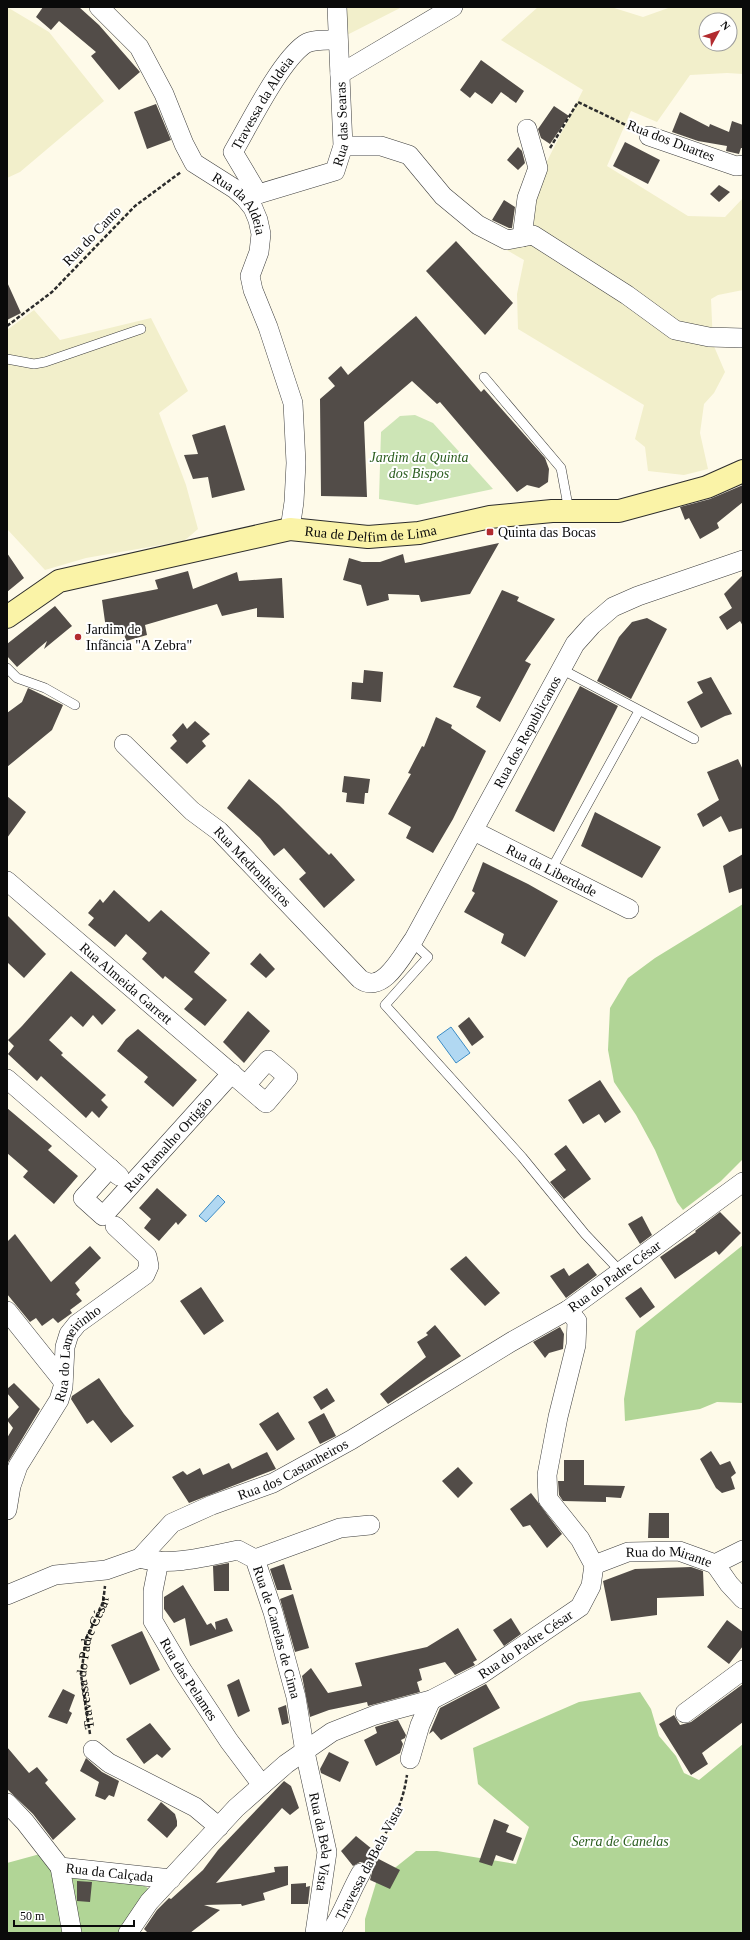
<svg xmlns="http://www.w3.org/2000/svg" width="750" height="1940" viewBox="0 0 750 1940" font-family="'Times New Roman',serif">
<style>
.farmland{fill:#f2efcb;fill-rule:evenodd}
.green{fill:#cde5b6}
.forest{fill:#b1d596}
.water{fill:#b1d8f2;stroke:#3c8cc5}
.building{fill:#524c48}
.lines{fill:none;stroke-linecap:round;stroke-linejoin:round}
.service-casing{stroke:#3d3d3d;stroke-width:10}
.minor-casing{stroke:#3d3d3d;stroke-width:20}
.secondary-casing{stroke:#2c2c2c;stroke-width:24}
.path{stroke:#2c2c2c;stroke-width:2.5;stroke-dasharray:4 2;stroke-linecap:butt}
.service{stroke:#fff;stroke-width:9}
.minor{stroke:#fff;stroke-width:19}
.secondary{stroke:#faf3a7;stroke-width:22}
.poi-dot{fill:#b22b2f;stroke:#fff;stroke-width:1.5}
.labels{text-anchor:middle;dominant-baseline:central;stroke-width:4;stroke-linejoin:round;paint-order:stroke}
.street-label{font-size:14px;fill:#0a0a0a;stroke:#fff}
.park-label{font-size:14px;font-style:italic;fill:#2b5d1f;stroke:#fff}
.poi-label{font-size:14px;fill:#0a0a0a;stroke:#fff;text-anchor:start}
</style>
<rect width="100%" height="100%" fill="#fefae9"/>
<path class="farmland" d="M7,7L49,32L104,101L20,172L7,178Z
M345,7H402L347,35Z
M538,7H611L643,17L671,7H743V74L727,73L690,75L657,122L631,111L607,166L688,216L725,217L743,198V290L718,295L711,299L713,344L725,372L714,393L704,404L700,433L708,469L684,475L648,471L645,447L635,439L644,405L518,329L517,294L524,260L503,248L583,90L501,40ZM706,20H730V44H706Z
M34,310L60,340L151,318L188,391L159,413L186,485L198,529L184,541L86,558L45,570L7,529V330Z"/>
<path class="green" d="M415,415L433,423L493,489L417,505L379,499L381,432L400,416Z"/>
<path class="forest" d="M743,904V1159L721,1181L683,1210L677,1202L655,1150L636,1115L614,1082L608,1050L610,1008L628,978L655,958Z
M743,1245V1403L717,1402L700,1409L625,1421L624,1399L636,1331Z
M640,1692L651,1709L659,1736L676,1756L684,1773L699,1780L743,1744V1933H365V1919L376,1883L416,1851H437L516,1864L529,1827L478,1784L473,1748L579,1702Z
M40,1854L118,1870L151,1890L121,1933H7V1863Z"/>
<path class="water" d="M451,1027L470,1053L456,1063L437,1037Z
M218,1195L225,1202L206,1222L199,1216Z"/>
<path class="building" d="M43,7H79L99,25L140,72L119,90L91,56L96,52L59,21L51,30L36,17Z
M481,60L524,91L516,103L501,92L492,104L475,92L470,98L460,90Z
M156,104L171,140L147,149L134,112Z
M554,106L569,116L550,144L541,138L538,129Z
M680,112L709,127L710,124L729,132L732,121L743,125V148H741L739,154L726,151L727,146L698,141L672,132Z
M625,142L660,160L648,184L613,166Z
M518,147L522,151L525,163L518,170L507,160Z
M719,185L730,192L719,202L710,194Z
M504,200L515,207L512,228H509L492,220Z
M456,241L513,303L485,335L426,271Z
M7,282L21,313L7,320Z
M416,316L481,392L484,389L545,458L549,469L548,482L539,488L527,485L517,492L440,402L437,404L412,381L364,422L367,497L321,496L320,399L335,386L328,378L341,366L348,375Z
M225,425L245,490L212,498L208,477L193,479L184,455L198,454L192,435Z
M743,485V502L717,523L719,528L700,539L689,518L685,520L680,507L710,499Z
M499,543L470,594L421,602L419,595L388,594L389,600L367,606L361,585L343,580L349,558L362,562H380L403,554L405,563Z
M7,553L24,578L7,592Z
M188,571L193,589L237,572L239,581L282,578L284,618L257,617V608L222,616L217,604L145,625L147,635L126,641L122,626L106,629L102,600L158,589L155,580Z
M743,575V626L740,621L727,630L719,617L732,608L724,594Z
M502,590L519,597L517,601L555,619L525,661L531,664L500,722L476,707L481,697L453,687Z
M55,606L72,626L44,649L47,641L17,667L7,656V644Z
M647,618L667,629L631,699L597,681L619,637L632,622Z
M364,670L383,672L381,702L351,699L352,682L363,683Z
M711,677L732,714L725,716L701,728L687,702L703,693L697,682Z
M580,686L618,706L554,832L515,811Z
M28,688L63,705L52,730L7,767V713L22,702Z
M436,717L452,725L451,728L486,751L453,819L433,853L406,838L411,827L388,814L411,774L408,773L422,746L424,747Z
M195,721L210,734L202,741L206,746L187,764L170,748L177,741L172,735L183,723L187,729Z
M738,759L743,770V828L729,832L721,816L703,827L697,814L719,800L707,772Z
M344,776L370,779L368,793H365L364,804L346,802L347,793L342,792Z
M249,779L279,805L329,855L331,853L355,880L324,908L299,879L306,873L284,848L274,856L260,838L227,808Z
M7,796L26,812L7,838Z
M595,812L661,847L642,878L581,846Z
M743,854V888L729,893L723,866Z
M483,862L528,884L558,901L525,957L501,943L504,934L464,912L475,893L472,891Z
M114,890L149,922L161,910L210,953L194,972L227,1000L205,1026L184,1009L193,999L165,976L163,979L142,959L147,953L126,934L115,947L88,925L94,918L88,913L100,899L103,903Z
M7,915L46,954L24,978L7,962Z
M260,953L275,969L266,978L250,964Z
M71,971L116,1010L102,1025L93,1015L83,1027L71,1016L49,1040L63,1053L61,1055L106,1095L101,1100L108,1107L99,1118L92,1111L86,1118L41,1076L37,1081L8,1054L14,1046L8,1040L22,1026Z
M248,1011L270,1031L244,1063L223,1042Z
M469,1017L484,1037L472,1046L458,1026Z
M138,1029L197,1080L173,1107L144,1082L148,1077L117,1051L126,1039Z
M600,1080L621,1112L605,1123L599,1114L583,1124L568,1100Z
M7,1108L52,1146L48,1150L78,1176L54,1204L23,1177L28,1171L7,1153Z
M566,1145L591,1179L564,1199L550,1182L566,1170L554,1154Z
M157,1188L187,1215L178,1225L176,1222L159,1241L144,1228L151,1219L139,1208Z
M720,1212L741,1233L719,1255L716,1251L675,1279L660,1257L696,1232L695,1231Z
M642,1216L652,1235L640,1244L628,1224Z
M15,1234L51,1282L90,1246L101,1258L75,1283L80,1290L76,1294L82,1301L70,1310L72,1313L58,1323L53,1318L42,1326L36,1318L30,1322L7,1294V1242Z
M466,1256L500,1293L485,1306L450,1269Z
M588,1263L597,1275L566,1298L550,1276L564,1268L569,1276Z
M201,1287L224,1321L204,1335L180,1301Z
M641,1287L655,1307L640,1318L625,1298Z
M435,1325L461,1356L388,1404L380,1394L426,1357L417,1342L428,1335L426,1333Z
M560,1327L564,1334L563,1349L549,1353L545,1358L533,1342Z
M99,1378L124,1414L134,1426L111,1443L93,1420L87,1424L71,1399L72,1396Z
M14,1383L40,1409L7,1464V1438L13,1428L7,1420L19,1407L7,1393V1389Z
M327,1388L335,1401L321,1410L313,1397Z
M278,1412L295,1439L277,1451L259,1424Z
M324,1413L336,1436L320,1444L308,1422Z
M711,1451L720,1465L730,1461L736,1473L731,1477L735,1489L722,1493L716,1488L700,1459Z
M267,1452L276,1469L189,1503L172,1477L183,1471L187,1475L200,1468L203,1475L229,1463L232,1469Z
M564,1460H584V1485L625,1486L621,1498L606,1497V1502L563,1501L559,1495L558,1481H564Z
M458,1467L473,1483L458,1498L442,1481Z
M531,1493L562,1534L547,1548L530,1525L523,1527L510,1509Z
M649,1513H669V1538H648Z
M229,1563V1591H214L213,1566Z
M284,1564L292,1590H277L270,1569Z
M691,1567L703,1571L704,1596L657,1598V1615L611,1621L603,1581L635,1569Z
M183,1585L207,1625L211,1623L216,1630L215,1622L227,1618L233,1631L190,1646L185,1618L174,1623L164,1609V1597Z
M293,1594L309,1648L295,1652L280,1599Z
M511,1618L521,1634L504,1646L493,1630Z
M727,1620L743,1632V1646L729,1664L707,1647Z
M458,1628L477,1660L473,1662L475,1665L455,1675L445,1662L419,1669L422,1680L417,1682L420,1692L368,1706L367,1702L329,1710L310,1717L302,1676L311,1668L328,1693L362,1686L355,1663L427,1647Z
M142,1631L160,1670L130,1685L111,1645Z
M239,1679L250,1711L238,1717L227,1685Z
M486,1684L500,1708L441,1740L433,1731L429,1734L440,1708Z
M743,1684V1722L702,1753L708,1764L691,1775L659,1724L674,1715L680,1725L691,1722Z
M63,1689L75,1695L69,1711L72,1713L67,1724L48,1717Z
M286,1705L289,1723L282,1725L278,1708Z
M398,1720L406,1735L405,1738L401,1740L403,1744L400,1753L376,1766L364,1740L377,1733L375,1727Z
M150,1723L171,1749L162,1758L157,1754L144,1764L126,1739Z
M7,1747L29,1773L37,1767L48,1780L45,1783L76,1819L53,1840L33,1814L7,1789Z
M329,1752L349,1762L340,1782L321,1773L320,1769Z
M86,1758L102,1772L119,1781L114,1797L109,1795L105,1800L95,1796L99,1782L80,1771Z
M284,1781L291,1786L299,1808L290,1815L282,1808L216,1883L275,1872L274,1867L288,1866V1885L263,1893L265,1900L242,1906L241,1904L204,1905L220,1910L190,1933H148L144,1929L157,1910L169,1898L171,1899L203,1870L218,1850Z
M161,1802L175,1814L177,1821V1826L167,1838L147,1820Z
M494,1819L509,1825L506,1832L522,1838L513,1861L496,1855L492,1866L479,1862Z
M356,1836L372,1849L369,1854L400,1870L390,1889L370,1880L372,1872L367,1864L360,1862L353,1866L341,1851Z
M77,1881L92,1882L90,1902L77,1901Z
M306,1883V1887L310,1886L308,1904H291V1884Z"/>
<g class="lines">
<defs>
<path id="service" d="M7,359L34,364L45,362L141,329
M484,377L561,468L569,511
M7,668L17,678L45,688L75,705
M561,669L694,739
M551,870L639,711
M412,942L428,957L385,1005L522,1157L585,1234L621,1272"/>
<g id="minor">
<path id="s2" d="M99,7L139,47L164,94L184,144L194,163L235,189L245,198L253,208L258,220L261,234L259,252L250,276L253,290L268,327L293,403L296,463L294,502L290,529"/>
<path d="M340,74L453,7"/>
<path d="M649,136L736,166L743,165"/>
<path d="M343,146H381L409,155L443,196L478,225L507,240L533,235L627,295L675,330L709,337L743,338"/>
<path id="s3" d="M258,194L233,152C249,125 280,61 305,44C313,39 329,40 338,40"/>
<path id="s4" d="M245,198L335,171L343,146L337,7"/>
<path d="M522,237L527,198L538,168L527,129"/>
<path id="s5" d="M124,744L192,811L219,831L360,979C383,996 403,954 414,939L575,644L592,625L613,607L638,596L743,560"/>
<path id="s6" d="M474,831L629,909"/>
<path id="s7" d="M7,881L266,1103L288,1077L268,1060L246,1085"/>
<path d="M7,1079L119,1176"/>
<path id="s8" d="M110,1168L83,1198L103,1216L232,1073"/>
<path d="M7,1311L63,1381"/>
<path id="s9" d="M7,1510L11,1486L18,1466L59,1400L63,1387L65,1347L69,1334L77,1324L145,1275L149,1266L147,1256L115,1226"/>
<path id="s10" d="M140,1558C169,1567 209,1556 238,1550L255,1559L273,1612L296,1697L305,1752L327,1852L315,1933"/>
<path d="M255,1559L340,1528L370,1525"/>
<path id="s11" d="M159,1561L153,1591V1621L182,1670L229,1741L262,1785"/>
<path d="M715,1564L729,1584L743,1599"/>
<path id="s12" d="M594,1565L628,1552L679,1551L715,1564L743,1550"/>
<path id="s13" d="M7,1595L55,1575L106,1570L140,1558L172,1523L212,1505L273,1483L351,1440L511,1342L568,1310L743,1182"/>
<path d="M685,1713L743,1670"/>
<path d="M93,1750L109,1763L195,1807L219,1827"/>
<path d="M410,1759L420,1725L431,1700"/>
<path id="s14" d="M7,1803L25,1822L60,1867L171,1879"/>
<path d="M60,1867L72,1933"/>
<path id="s15" d="M128,1933L149,1902L236,1808L286,1764L332,1732L375,1715L431,1700L483,1673L580,1607L591,1586L594,1565L580,1539L548,1499L547,1475L558,1417L576,1345L577,1321L568,1310"/>
<path d="M330,1933C343,1914 350,1892 361,1873"/>
</g>
<g id="secondary">
<path id="s16" d="M7,617L59,581L290,529L368,537L419,533L490,517L552,511H619L707,487L743,471"/>
</g>
</defs>
<use href="#service" class="service-casing"/>
<use href="#minor" class="minor-casing"/>
<use href="#secondary" class="secondary-casing"/>
<g class="path">
<path d="M550,148L578,102L634,129"/>
<path d="M7,326L52,292L135,206L181,172"/>
<path id="s1" d="M90,1734L81,1675L86,1639L103,1603L105,1586"/>
<path d="M370,1859C388,1829 402,1810 407,1775"/>
</g>
<use href="#service" class="service"/>
<use href="#minor" class="minor"/>
<use href="#secondary" class="secondary"/>
</g>
<g class="poi-dot">
<rect x="486" y="528" width="8" height="8" rx="2"/>
<circle cx="78" cy="637" r="4"/>
</g>
<g class="labels">
<g class="street-label">
<text stroke="none"><textPath href="#s3" startOffset="106">Travessa da Aldeia</textPath></text>
<text stroke="none"><textPath href="#s4" startOffset="142">Rua das Searas</textPath></text>
<text transform="translate(671 141) rotate(21)">Rua dos Duartes</text>
<text stroke="none"><textPath href="#s2" startOffset="248">Rua da Aldeia</textPath></text>
<text transform="translate(92 236) rotate(-46)">Rua do Canto</text>
<text stroke="none"><textPath href="#s16" startOffset="381">Rua de Delfim de Lima</textPath></text>
<text stroke="none"><textPath href="#s5" startOffset="645">Rua dos Republicanos</textPath></text>
<text stroke="none"><textPath href="#s5" startOffset="178">Rua Medronheiros</textPath></text>
<text stroke="none"><textPath href="#s6" startOffset="87">Rua da Liberdade</textPath></text>
<text stroke="none"><textPath href="#s7" startOffset="157">Rua Almeida Garrett</textPath></text>
<text stroke="none"><textPath href="#s8" startOffset="164">Rua Ramalho Ortigão</textPath></text>
<text stroke="none"><textPath href="#s13" startOffset="695">Rua do Padre César</textPath></text>
<text stroke="none"><textPath href="#s9" startOffset="176">Rua do Lameirinho</textPath></text>
<text stroke="none"><textPath href="#s13" startOffset="319">Rua dos Castanheiros</textPath></text>
<text stroke="none"><textPath href="#s12" startOffset="78">Rua do Mirante</textPath></text>
<text stroke="none"><textPath href="#s10" startOffset="195">Rua de Canelas de Cima</textPath></text>
<text stroke="none"><textPath href="#s15" startOffset="502">Rua do Padre César</textPath></text>
<text stroke="none"><textPath href="#s1" startOffset="74">Travessa do Padre César</textPath></text>
<text stroke="none"><textPath href="#s11" startOffset="129">Rua das Pelames</textPath></text>
<text stroke="none"><textPath href="#s10" startOffset="410">Rua da Bela Vista</textPath></text>
<text transform="translate(369 1863) rotate(-62)">Travessa da Bela Vista</text>
<text stroke="none"><textPath href="#s14" startOffset="133">Rua da Calçada</textPath></text>
</g>
<g class="park-label">
<text x="419" y="457">Jardim da Quinta<tspan x="419" dy="16">dos Bispos</tspan></text>
<text x="620" y="1841">Serra de Canelas</text>
</g>
<g class="poi-label">
<text x="498" y="532">Quinta das Bocas</text>
<text x="86" y="629">Jardim de<tspan x="86" dy="16">Infãncia "A Zebra"</tspan></text>
</g>
</g>
<rect width="750" height="1940" fill="none" stroke="#0a0a0a" stroke-width="16"/>
<g transform="translate(718 32) rotate(50)"><circle r="19" fill="#ffffff" stroke="#9d9d9d"/>
<path d="M0-3L7 15L0 10L-7 15Z" fill="#b22b2f"/>
<text y="-6" font-size="11" font-weight="bold" text-anchor="middle" fill="#0a0a0a">N</text>
</g>
<path d="M14 1920v6h120v-6" fill="none" stroke="#0a0a0a" stroke-width="2"/>
<text x="20" y="1920" font-size="12" fill="#0a0a0a" stroke="#ffffff" stroke-width="3" paint-order="stroke">50 m</text>
</svg>
